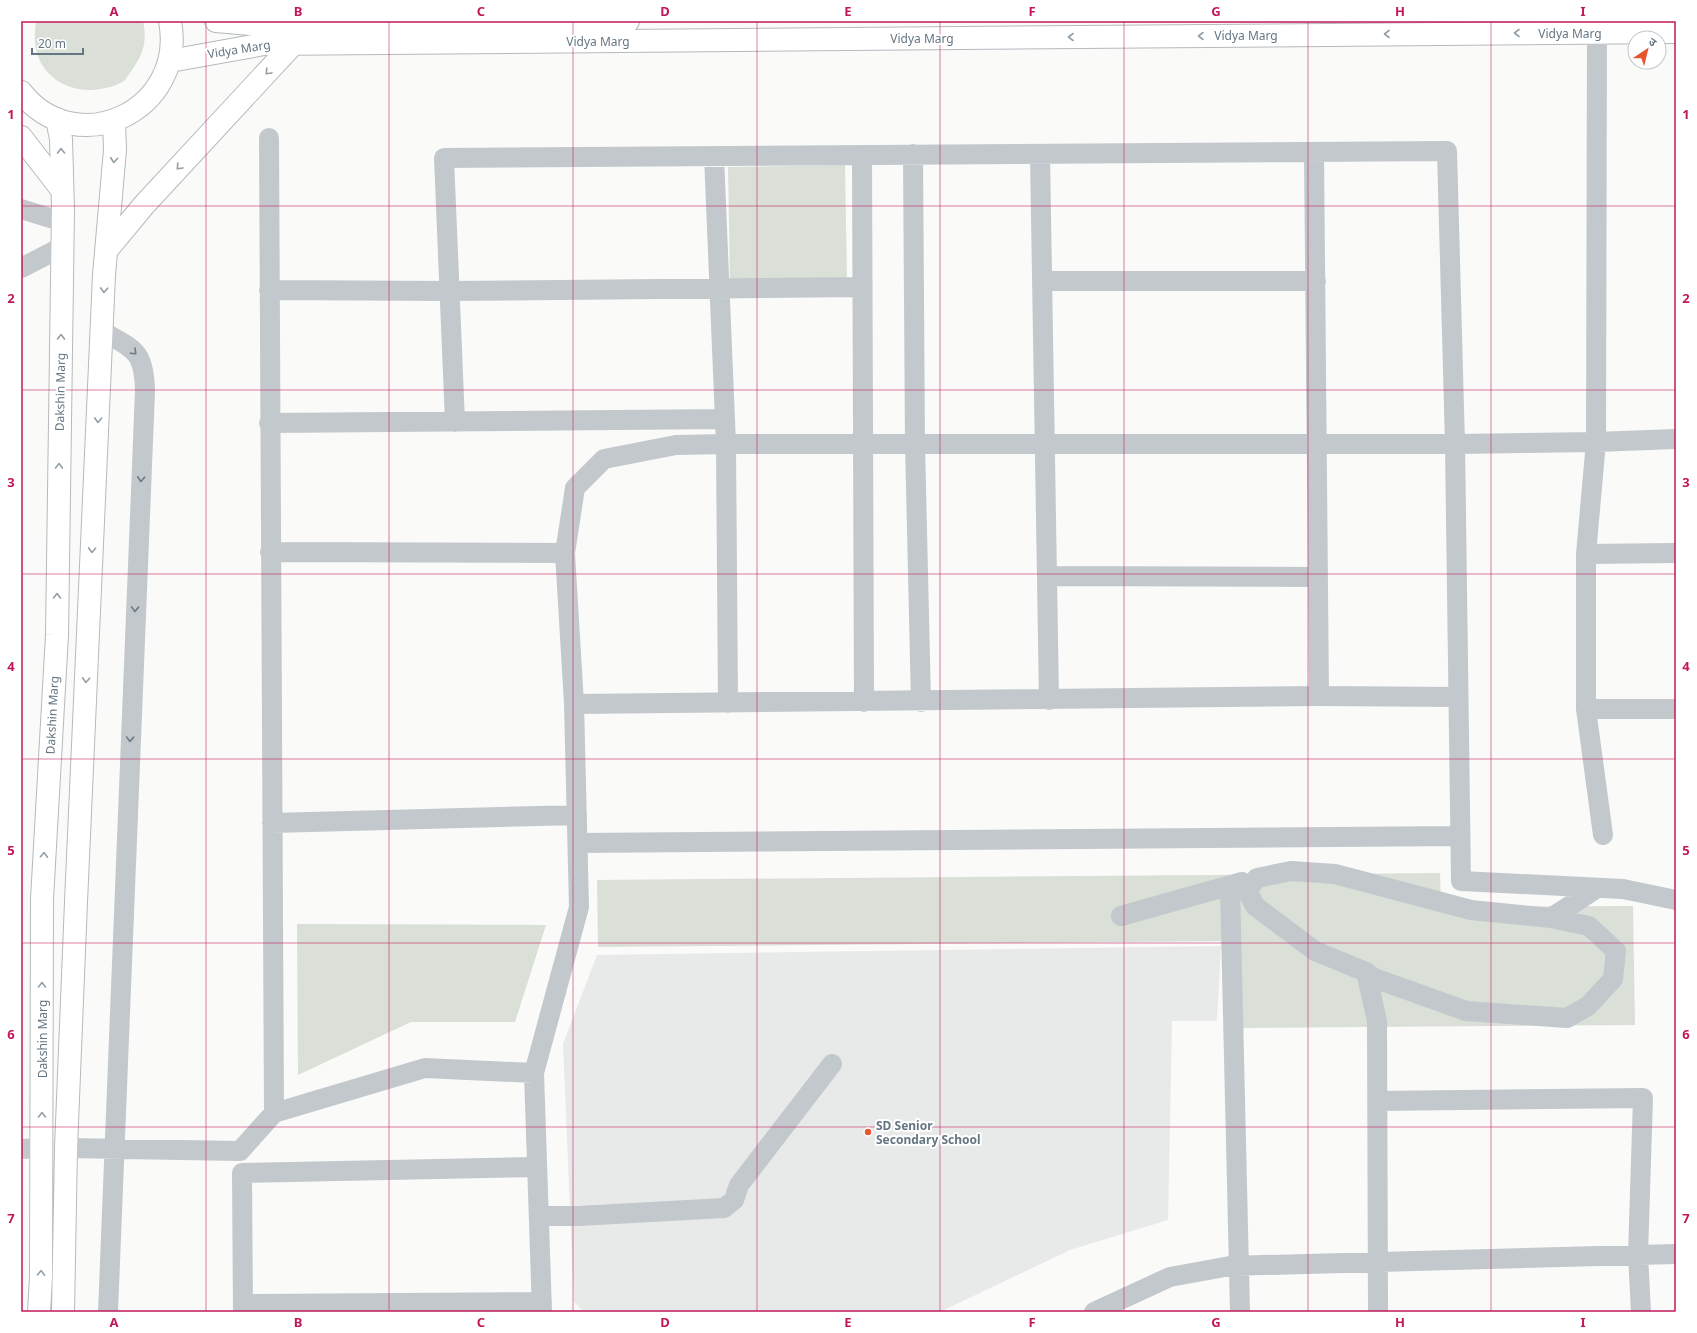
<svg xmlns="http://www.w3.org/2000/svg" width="1697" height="1333" viewBox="0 0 1697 1333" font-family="'Noto Sans','Noto Sans Devanagari',sans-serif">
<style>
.built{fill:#e8e9e9}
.green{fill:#dadfd7}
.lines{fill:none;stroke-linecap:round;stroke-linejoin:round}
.major-casing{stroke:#b5babe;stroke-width:24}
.minor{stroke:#c3c8cc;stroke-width:20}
.major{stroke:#fff;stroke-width:22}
.oneway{stroke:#939fa8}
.oneway2{stroke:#6a7a87}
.grid{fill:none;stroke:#c2185b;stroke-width:1;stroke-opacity:0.55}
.poi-dot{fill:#e4572e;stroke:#fff;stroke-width:1.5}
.labels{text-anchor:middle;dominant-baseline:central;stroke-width:4;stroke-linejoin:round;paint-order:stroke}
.street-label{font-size:12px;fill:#657683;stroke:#fff}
.poi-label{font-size:12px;font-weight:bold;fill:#657683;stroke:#fff;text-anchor:start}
.neatline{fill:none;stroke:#c2185b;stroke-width:1.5}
.grid-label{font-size:13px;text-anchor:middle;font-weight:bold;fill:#c2185b}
</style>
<rect width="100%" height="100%" fill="#fafaf8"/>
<path class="built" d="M1221,946L1217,1021H1172L1168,1220L1070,1250L940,1312H584L574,1302L563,1044L597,955Z"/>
<path class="green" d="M36,21H143C147,38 144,53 134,67C131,71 128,76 125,80C120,84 112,87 105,88C81,94 54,86 41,63C34,50 34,35 36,21Z
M845,165L847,280L730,282L728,167Z
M1440,873L1441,907L1633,906L1635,1025L1233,1028L1232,941L598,947L597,880Z
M297,924L546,925L515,1022H411L298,1075Z"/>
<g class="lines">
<defs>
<path id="major" d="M216,21L272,26L628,21
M170,61L264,44L1676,32
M21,92C77,163 187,110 170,21
M21,137L62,190
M106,251L144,205L294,43
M39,1312L41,1277L42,899L57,635L63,209L61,139L57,119
M63,1312L66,1148L76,902L104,275L115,150L114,121"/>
</defs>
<use href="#major" class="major-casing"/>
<path class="minor" d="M269,138L274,1113
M1314,152L1319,696
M913,154L915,444L921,702
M1040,154L1049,700
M862,155L864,702
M714,156L726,444L728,703
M21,209L63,222
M21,268L62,247
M1042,281H1316
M269,290L448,291L862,287
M102,331C135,350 144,351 145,391L108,1312
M455,422L444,158L1447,151L1455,444L1461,881L1623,889L1676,900
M269,423L725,419
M270,552L565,553
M1676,553L1586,554V709H1676
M1586,554L1596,442L1597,21
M1047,576L1318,577
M574,704L1319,696L1458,697
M1586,709L1603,835
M272,823L577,815
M578,843L1460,836
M1230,886L1240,1312
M1121,916L1242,882
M1551,918L1589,926L1616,951L1613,979L1588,1006L1567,1018L1466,1011L1374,978L1366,972L1315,951L1255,906L1247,890L1257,878L1291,871L1335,874L1471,910L1551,918L1597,888
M1366,972L1377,1021L1378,1312
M1377,1101L1643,1098L1638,1255L1641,1312
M66,1148L240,1151L274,1113L425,1068L534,1073
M21,1149L42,1148
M539,1216H578L724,1208L734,1200L739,1185L832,1064
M243,1304L542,1302
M243,1312L242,1173L537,1167
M542,1312L534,1073L579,907L574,704L565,553L575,488L604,459L676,445L726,444H1455L1596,442L1676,439
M1094,1312L1170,1277L1230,1266L1676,1254"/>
<use href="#major" class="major"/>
</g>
<defs><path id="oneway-chevron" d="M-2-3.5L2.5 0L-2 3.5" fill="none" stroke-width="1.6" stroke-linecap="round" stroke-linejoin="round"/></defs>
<g class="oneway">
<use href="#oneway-chevron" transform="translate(1517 33) rotate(180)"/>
<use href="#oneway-chevron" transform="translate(1387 34) rotate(180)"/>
<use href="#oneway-chevron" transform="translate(1201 36) rotate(180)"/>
<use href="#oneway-chevron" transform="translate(1071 37) rotate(180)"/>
<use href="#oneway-chevron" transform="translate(268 72) rotate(133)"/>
<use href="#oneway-chevron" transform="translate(61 151) rotate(-91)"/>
<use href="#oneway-chevron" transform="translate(114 160) rotate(95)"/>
<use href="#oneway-chevron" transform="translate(179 167) rotate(133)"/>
<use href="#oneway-chevron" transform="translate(104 290) rotate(93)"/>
<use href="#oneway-chevron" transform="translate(61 337) rotate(-89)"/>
<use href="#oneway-chevron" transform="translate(98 420) rotate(93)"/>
<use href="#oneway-chevron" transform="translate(59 466) rotate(-89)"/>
<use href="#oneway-chevron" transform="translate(92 550) rotate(93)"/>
<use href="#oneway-chevron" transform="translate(57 596) rotate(-89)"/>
<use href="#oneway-chevron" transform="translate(86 680) rotate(93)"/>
<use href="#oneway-chevron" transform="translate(44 855) rotate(-87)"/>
<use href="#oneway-chevron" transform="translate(42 985) rotate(-90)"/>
<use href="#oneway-chevron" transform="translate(42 1115) rotate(-90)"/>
<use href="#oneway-chevron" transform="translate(41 1273) rotate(-89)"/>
</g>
<g class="oneway2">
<use href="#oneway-chevron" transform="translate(134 352) rotate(43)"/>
<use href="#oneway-chevron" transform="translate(141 479) rotate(93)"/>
<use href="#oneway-chevron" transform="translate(135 609) rotate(92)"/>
<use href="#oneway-chevron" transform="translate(130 739) rotate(92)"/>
</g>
<path class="grid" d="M206,21V1312M389,21V1312M573,21V1312M757,21V1312M940,21V1312M1124,21V1312M1308,21V1312M1491,21V1312M21,206H1676M21,390H1676M21,574H1676M21,759H1676M21,943H1676M21,1127H1676"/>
<circle class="poi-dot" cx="868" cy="1132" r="4"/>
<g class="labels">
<g class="street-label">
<text x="1570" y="33">Vidya Marg</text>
<text x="1246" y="35">Vidya Marg</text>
<text x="922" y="38">Vidya Marg</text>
<text x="598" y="41">Vidya Marg</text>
<text transform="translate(239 49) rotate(-9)">Vidya Marg</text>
<text transform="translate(60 392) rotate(-89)">Dakshin Marg</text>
<text transform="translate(52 715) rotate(-87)">Dakshin Marg</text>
<text transform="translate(42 1039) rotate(-90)">Dakshin Marg</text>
</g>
<g class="poi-label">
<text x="876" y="1125">SD Senior<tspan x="876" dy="14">Secondary School</tspan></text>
</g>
</g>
<rect width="1697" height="1333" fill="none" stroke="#ffffff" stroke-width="44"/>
<g transform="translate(1647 50) rotate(35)"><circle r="19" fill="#ffffff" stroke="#c1c8cd"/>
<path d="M0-3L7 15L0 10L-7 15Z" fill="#e4572e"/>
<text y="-6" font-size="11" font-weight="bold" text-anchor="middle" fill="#657683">उ</text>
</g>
<path d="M32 48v6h51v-6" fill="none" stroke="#657683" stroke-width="2"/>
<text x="38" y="48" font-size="12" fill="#657683" stroke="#ffffff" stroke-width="3" paint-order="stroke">20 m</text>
<rect x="22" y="22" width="1653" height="1289" class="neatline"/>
<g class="grid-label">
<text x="114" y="16">A</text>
<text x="298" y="16">B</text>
<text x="481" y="16">C</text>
<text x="665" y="16">D</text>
<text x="848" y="16">E</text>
<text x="1032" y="16">F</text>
<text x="1216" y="16">G</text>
<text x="1400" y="16">H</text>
<text x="1583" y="16">I</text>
<text x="11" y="119">1</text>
<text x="1686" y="119">1</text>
<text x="11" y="303">2</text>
<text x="1686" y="303">2</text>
<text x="11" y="487">3</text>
<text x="1686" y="487">3</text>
<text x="11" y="671">4</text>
<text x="1686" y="671">4</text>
<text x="11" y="855">5</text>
<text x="1686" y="855">5</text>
<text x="11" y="1039">6</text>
<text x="1686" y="1039">6</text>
<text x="11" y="1223">7</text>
<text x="1686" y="1223">7</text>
<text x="114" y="1327">A</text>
<text x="298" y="1327">B</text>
<text x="481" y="1327">C</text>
<text x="665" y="1327">D</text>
<text x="848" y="1327">E</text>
<text x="1032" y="1327">F</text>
<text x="1216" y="1327">G</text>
<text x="1400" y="1327">H</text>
<text x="1583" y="1327">I</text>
</g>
</svg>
